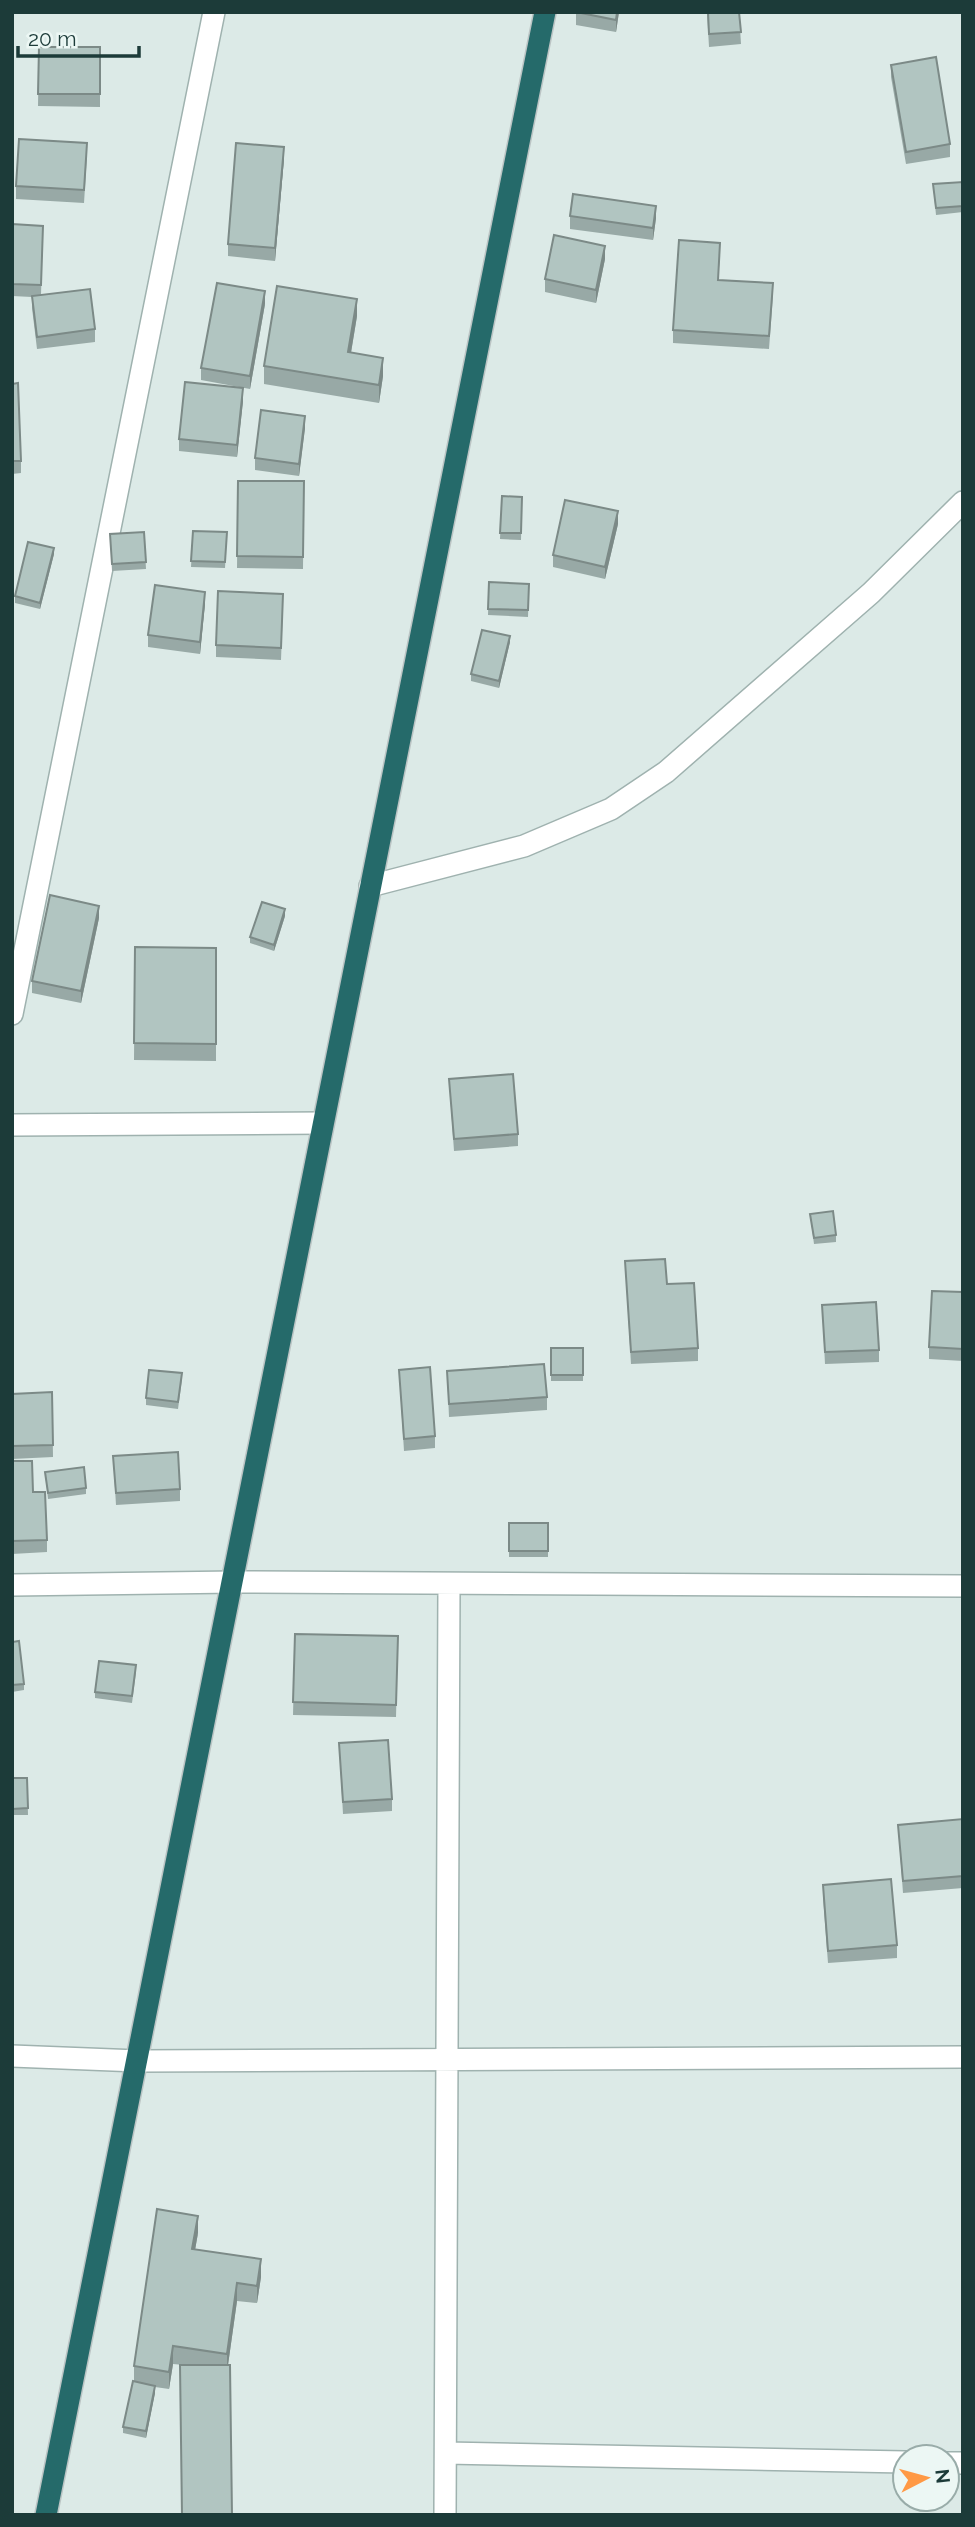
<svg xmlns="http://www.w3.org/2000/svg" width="975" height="2527" viewBox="0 0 975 2527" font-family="Raleway,sans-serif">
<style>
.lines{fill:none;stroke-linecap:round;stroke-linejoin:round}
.minor-casing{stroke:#9fb2af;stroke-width:24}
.highway-casing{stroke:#bbc4c4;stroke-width:24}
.minor{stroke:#fff;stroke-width:21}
.highway{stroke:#256a6a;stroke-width:21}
.wall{fill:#98a9a6}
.shaded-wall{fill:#7c8a87}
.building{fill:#b1c5c1;stroke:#7c8a87;stroke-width:2}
</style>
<rect width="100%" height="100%" fill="#dceae7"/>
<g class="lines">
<defs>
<path id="minor" d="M370,886L524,846L611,809L666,772L871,593L963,502
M12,1014L214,12
M12,1125L323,1123
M12,1585L235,1582L963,1586
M12,2056L138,2061L963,2057
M446,2453L905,2462
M947,2463H963
M445,2515L449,1584"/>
<path id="highway" d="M46,2515C215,1681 378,846 545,12"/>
</defs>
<use href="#minor" class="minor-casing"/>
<use href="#highway" class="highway-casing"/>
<use href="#minor" class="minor"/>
<use href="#highway" class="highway"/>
</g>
<path class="wall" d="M576,12H619L616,32L576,25Z
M707,12H739L741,44L709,47Z
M39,47H100V107L38,106Z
M891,65L950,144V157L906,164L891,77Z
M87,155L84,203L16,199V186Z
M284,159L275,261L228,256V244Z
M963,182V212L936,215L933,184Z
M570,216L656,218L653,240L570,229Z
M12,224L43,226L41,295L95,329V342L37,349L32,308V297L12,296Z
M720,255L718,280L773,295L769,349L673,343V330Z
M605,259L596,303L545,292V279Z
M265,304L250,389L201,380V368Z
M357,316L351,353L383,376L379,403L264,384V366Z
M12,384L21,461V473L12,474Z
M243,401L237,457L179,451V439Z
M305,428L299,476L255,470V458Z
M238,481H304L303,569L237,568Z
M502,496L522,497L521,540L500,539Z
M618,524L605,579L553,567V555Z
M193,531L227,532L225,568L191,567Z
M144,532L146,569L112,571L110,534Z
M54,554L40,609L15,603V596Z
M489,582L529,584L528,617L488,615Z
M205,604L200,654L148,647V635Z
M283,606L281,660L216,657V645Z
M510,642L499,688L471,681V674Z
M285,916L274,951L250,943V937Z
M99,918L81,1003L32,993V981Z
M135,947L216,948V1061L134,1060Z
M449,1079L518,1134V1146L454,1151Z
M810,1214L836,1235V1242L814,1244Z
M625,1261L667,1284L698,1348V1361L631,1364Z
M963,1292V1361L929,1359V1347Z
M822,1305L879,1350V1362L825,1364Z
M551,1348H583V1381H551Z
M399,1370L435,1436V1448L404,1451Z
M447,1371L547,1397V1410L449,1417Z
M182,1379L178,1409L146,1405V1398Z
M52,1392L53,1457L12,1459V1394Z
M113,1456L180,1489V1501L116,1505Z
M12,1461L33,1492L47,1540V1552L12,1554Z
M45,1472L86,1488V1494L48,1499Z
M509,1523H548V1557H509Z
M295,1634L398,1636L396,1717L293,1715Z
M12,1642L24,1684V1690L12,1692Z
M136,1672L132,1703L95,1698V1692Z
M339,1743L392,1799V1811L343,1814Z
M12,1778H27L28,1815H12Z
M963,1819V1888L903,1893L898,1825Z
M823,1885L897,1945V1958L828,1963L823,1897Z
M198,2233L195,2250L261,2277L257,2303L237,2301L228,2365H184L173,2364L169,2389L155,2387V2393L146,2438L123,2433V2427L134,2382V2366Z"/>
<path class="shaded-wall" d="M617,12H619L616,32V20Z
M284,147V159L275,261V248Z
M656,206V218L653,240V228Z
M605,246V259L596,303V290Z
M265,291V304L250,389V376Z
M357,299V316L348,370V352Z
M383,358V376L379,403V385Z
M243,388V401L237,457V445Z
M305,416V428L299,476V464Z
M618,511V524L605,579V567Z
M54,548V554L40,609V603Z
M205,592V604L200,654V642Z
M510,636V642L499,688V681Z
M99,906V918L81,1003V991Z
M285,909V916L274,951V945Z
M198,2216V2233L192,2267V2249Z
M261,2259V2277L257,2303V2286Z
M237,2283V2301L227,2372V2354Z
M173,2346V2364L169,2389V2372Z
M155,2386V2393L146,2438V2431Z"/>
<path class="building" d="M576,12H617L616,20Z
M708,12H739L741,32L709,34Z
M39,47H100V94H38Z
M936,57L950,144L906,152L891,65Z
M19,139L87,143L84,190L16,186Z
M236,143L284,147L275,248L228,244Z
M963,182V206L936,208L933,184Z
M573,194L656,206L653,228L570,216Z
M12,224L43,226L41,285L12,284Z
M554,235L605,246L596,290L545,279Z
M679,240L720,243L718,280L773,283L769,336L673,330Z
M217,283L265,291L250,376L201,368Z
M277,286L357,299L348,352L383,358L379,385L264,366Z
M90,289L95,329L37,337L32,296Z
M185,382L243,388L237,445L179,439Z
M18,383L21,461H12V384Z
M261,410L305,416L299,464L255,458Z
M238,481H304L303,557L237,556Z
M502,496L522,497L521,533H500Z
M565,500L618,511L605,567L553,555Z
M193,531L227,532L225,562L191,561Z
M144,532L146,562L112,564L110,534Z
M28,542L54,548L40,603L15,596Z
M489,582L529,584L528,610L488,609Z
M155,585L205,592L200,642L148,635Z
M218,591L283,594L281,648L216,645Z
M482,630L510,636L499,681L471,674Z
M50,895L99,906L81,991L32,981Z
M262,902L285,909L274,945L250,937Z
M135,947L216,948V1044L134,1043Z
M513,1074L518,1134L454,1139L449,1079Z
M833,1211L836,1235L814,1238L810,1214Z
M665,1259L667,1284L694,1283L698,1348L631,1352L625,1261Z
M932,1291L963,1292V1349L929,1347Z
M876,1302L879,1350L825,1352L822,1305Z
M551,1348H583V1375H551Z
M544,1364L547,1397L449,1404L447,1371Z
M430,1367L435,1436L404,1439L399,1370Z
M149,1370L182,1373L178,1402L146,1398Z
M52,1392L53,1445L12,1446V1394Z
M178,1452L180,1489L116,1493L113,1456Z
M12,1461H32L33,1492H45L47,1540L12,1541Z
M84,1467L86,1488L48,1493L45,1472Z
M509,1523H548V1551H509Z
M295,1634L398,1636L396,1705L293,1702Z
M19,1641L24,1684L12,1685V1642Z
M99,1661L136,1665L132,1696L95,1692Z
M388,1740L392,1799L343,1802L339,1743Z
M12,1778H27L28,1808L12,1809Z
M963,1819V1876L903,1881L898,1825Z
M891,1879L897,1945L828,1951L823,1885Z
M157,2209L198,2216L192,2249L261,2259L257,2286L237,2283L227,2354L173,2346L169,2372L134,2366Z
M180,2365H230L232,2515H182Z
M133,2381L155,2386L146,2431L123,2427Z"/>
<rect width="975" height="2527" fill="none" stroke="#1c3b39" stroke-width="28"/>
<g transform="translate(926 2478) rotate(84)"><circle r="33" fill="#ecf7f4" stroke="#99aca9" stroke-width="2"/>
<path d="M0-5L12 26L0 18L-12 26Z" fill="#ff9945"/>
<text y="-10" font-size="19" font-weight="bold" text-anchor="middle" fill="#1c3b39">N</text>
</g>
<path d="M18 46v10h121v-10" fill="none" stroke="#1c3b39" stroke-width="3.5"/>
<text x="28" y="46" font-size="21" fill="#1c3b39" stroke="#ecf7f4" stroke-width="5" paint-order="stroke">20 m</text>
</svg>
